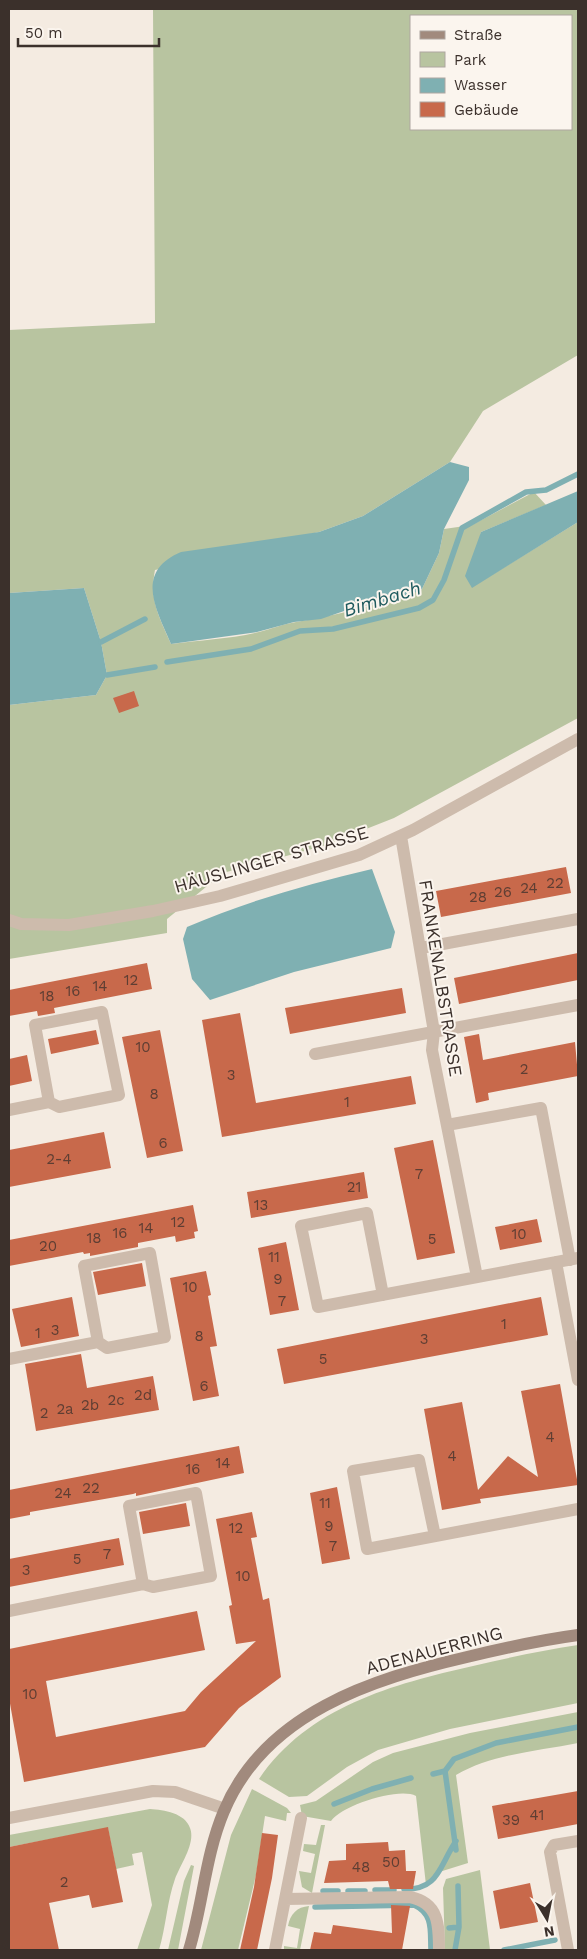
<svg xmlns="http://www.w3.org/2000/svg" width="587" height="1959" viewBox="0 0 587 1959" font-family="'Work Sans',sans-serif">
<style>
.green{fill:#b8c4a0;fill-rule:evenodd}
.water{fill:#7fb0b2}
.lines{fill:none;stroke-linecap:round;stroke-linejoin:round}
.stream{stroke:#7fb0b2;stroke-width:5.5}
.building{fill:#c8694b}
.street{stroke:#cdbbac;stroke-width:12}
.secondary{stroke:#a18a7d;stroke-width:12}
.labels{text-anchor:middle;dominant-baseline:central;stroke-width:4;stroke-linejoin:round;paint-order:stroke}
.number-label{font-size:15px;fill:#5e3e33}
.street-label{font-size:18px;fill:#3b302b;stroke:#fbf5ee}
.water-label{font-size:19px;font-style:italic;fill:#1f5a5e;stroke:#fbf5ee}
</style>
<rect width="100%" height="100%" fill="#f4ebe1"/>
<path class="green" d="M153,9H578V355L483,411L450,462L363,516L319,532L155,570C149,600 159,617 171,644C200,640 230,639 259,632C271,629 283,624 296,622C339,615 380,604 422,589L439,553L444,529L472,525L534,492L546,505L481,532L472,587L578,522V718L394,818L323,846L223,873L167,919V933L9,959V705L96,695L107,675L101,642L84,588L9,593V330L155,323ZM411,16H571V129H411Z
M578,1645V1703L450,1729L378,1750L347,1767L307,1796L289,1797L259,1779C308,1707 393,1684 473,1666C508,1658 543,1650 578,1645Z
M578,1712V1743C538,1751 492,1754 456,1775L468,1863L436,1873L426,1885L416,1796C399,1787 343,1805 331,1821L302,1816L300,1805L316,1801L373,1762L393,1753L470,1733Z
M252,1789L287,1808L291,1813H287L286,1821L265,1816L256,1875L238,1950H201L231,1835Z
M150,1809C164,1810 185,1813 190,1828C196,1843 180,1865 175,1879C167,1901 166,1927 159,1950H137L152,1905L142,1852L132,1854L134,1865L116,1869L108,1828L9,1847V1835Z
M321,1825H325L312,1893L302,1887L299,1871L311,1873L315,1854L303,1851L304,1844L316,1845Z
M191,1865L194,1866L178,1950H168L184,1881Z
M480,1870L490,1950H445L443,1888L446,1879Z
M309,1906L300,1950H284V1946L297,1948L300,1929L288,1926C290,1914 297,1907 309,1906Z"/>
<path class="water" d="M450,462L469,467V480L444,529L439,553L422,589L404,598L347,610L321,619L294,622L257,632L171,644C156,609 134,572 181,552L319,532L363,516Z
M578,491V522L472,588L465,576L481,532Z
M84,588L101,642L107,675L96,695L9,705V593Z
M372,869L395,932L391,948L294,972L210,1000L192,979L183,939L187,927C247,901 309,884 372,869Z"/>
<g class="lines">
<path class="stream" d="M101,642L145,619
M167,662L251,649L300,631L333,629L419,608L433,600L444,580L462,528L526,492L546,490L578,474
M107,675L155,667
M433,1774L445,1771
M334,1804L372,1789L411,1778
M456,1850L445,1771L454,1759L496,1743L578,1727
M404,1889C439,1890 439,1866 456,1841
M375,1890H394
M323,1891H338
M348,1891H365
M315,1907L414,1905C434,1914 430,1932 431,1950
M449,1928L459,1927
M455,1950L459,1927L458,1886
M504,1950L555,1940"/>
</g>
<path class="building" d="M134,691L139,706L119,713L113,698Z
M566,867L571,893L441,917L436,891Z
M578,953V980L459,1004L454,978Z
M147,963L152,989L54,1008L55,1013L38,1016L37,1011L9,1016V990Z
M402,988L406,1013L290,1034L285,1008Z
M240,1013L256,1103L411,1076L416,1104L222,1137L202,1020Z
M96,1030L99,1044L51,1054L48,1039Z
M160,1030L183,1151L147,1158L122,1037Z
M479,1034L483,1060L575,1042L578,1076L488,1093L489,1100L476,1103L464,1037Z
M27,1055L32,1081L9,1086V1059Z
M104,1132L111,1168L9,1187V1150Z
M433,1140L455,1253L417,1260L394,1148Z
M364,1172L368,1198L251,1218L247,1192Z
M193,1205L198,1231L194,1232L195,1238L176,1242L175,1236L138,1243V1247L90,1256V1253L84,1254L83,1252L9,1266V1240Z
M537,1219L542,1242L500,1250L495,1227Z
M286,1242L299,1310L270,1315L258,1248Z
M142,1263L146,1286L98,1295L93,1272Z
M206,1271L211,1295L208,1296L217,1346L210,1347L219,1396L193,1401L170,1278Z
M72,1297L79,1336L21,1347L12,1309Z
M541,1297L548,1335L284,1384L277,1349Z
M81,1354L87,1388L153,1376L159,1410L36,1431L25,1364Z
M560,1384L578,1485L480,1499L481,1503L442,1510L424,1409L462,1402L478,1490L508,1456L538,1477L521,1391Z
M239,1446L244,1473L136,1496V1493L133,1494L30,1512V1515L9,1519V1490Z
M337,1487L350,1559L322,1564L310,1493Z
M186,1503L190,1526L143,1534L139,1512Z
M252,1512L257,1537L251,1538L263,1600L269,1598L281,1677L239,1708L205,1747L24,1782L9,1698V1649L197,1611L205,1650L46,1681L56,1737L185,1711L201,1692L256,1641L236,1644L229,1606L232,1605L216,1519Z
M119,1538L124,1565L9,1587V1559Z
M578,1791V1824L498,1839L492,1806Z
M108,1827L123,1902L92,1908L89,1895L49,1903L59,1950H9V1847Z
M262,1833L278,1835L272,1878L257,1950H240L254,1887Z
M388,1842L389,1851L405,1850L406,1871H416L413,1889H390L388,1881L324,1883L329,1861L346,1860V1844Z
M530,1883L538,1922L500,1929L493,1891Z
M391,1905L410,1906L402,1950H310L314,1932L331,1934L333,1925L392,1933Z"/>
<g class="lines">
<path class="street" d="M401,836L434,1032L432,1050L477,1277
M9,920L21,924L69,925L153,911L220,896L359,855L413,830L578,739
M421,948L578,919
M315,1054L578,1005
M9,1110L49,1102L59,1107L119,1095L102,1012L35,1025L49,1102
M447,1125L541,1108L570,1260
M556,1262L578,1380
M383,1295L367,1213L301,1226L318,1307L578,1258
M9,1359L98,1342L107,1348L165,1337L150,1253L84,1266L98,1342
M435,1536L419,1460L353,1471L367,1549L578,1509
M9,1611L143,1584L153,1587L211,1576L196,1493L129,1506L143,1584
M9,1818L153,1791L175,1792L225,1809
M285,1899L410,1897C439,1903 439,1925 439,1950
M275,1950L301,1818
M568,1950L550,1852L554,1845L578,1841"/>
<path class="secondary" d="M189,1950C203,1904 205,1856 224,1811C265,1713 372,1679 467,1657C504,1648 541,1640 578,1635"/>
</g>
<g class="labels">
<g class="number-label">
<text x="555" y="883">22</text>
<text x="529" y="888">24</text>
<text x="503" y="892">26</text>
<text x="478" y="897">28</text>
<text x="131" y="980">12</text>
<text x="100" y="986">14</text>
<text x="73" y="991">16</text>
<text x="47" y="996">18</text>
<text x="143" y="1047">10</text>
<text x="524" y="1069">2</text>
<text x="231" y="1075">3</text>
<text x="154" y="1094">8</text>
<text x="347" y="1102">1</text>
<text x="163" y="1143">6</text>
<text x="59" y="1159">2-4</text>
<text x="419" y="1174">7</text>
<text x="354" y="1187">21</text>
<text x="261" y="1205">13</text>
<text x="178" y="1222">12</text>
<text x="146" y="1228">14</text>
<text x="120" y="1233">16</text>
<text x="519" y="1234">10</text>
<text x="94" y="1238">18</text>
<text x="432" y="1239">5</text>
<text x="48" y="1246">20</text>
<text x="274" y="1257">11</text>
<text x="278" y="1279">9</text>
<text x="190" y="1287">10</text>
<text x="282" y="1301">7</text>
<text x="504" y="1324">1</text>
<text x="55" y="1330">3</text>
<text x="38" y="1333">1</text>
<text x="199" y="1336">8</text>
<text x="424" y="1339">3</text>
<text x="323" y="1359">5</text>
<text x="204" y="1386">6</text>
<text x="143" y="1395">2d</text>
<text x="116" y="1400">2c</text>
<text x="90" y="1405">2b</text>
<text x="65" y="1409">2a</text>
<text x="44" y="1413">2</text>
<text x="550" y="1437">4</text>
<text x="452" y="1456">4</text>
<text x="223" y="1463">14</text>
<text x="193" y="1469">16</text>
<text x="91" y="1488">22</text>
<text x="63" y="1493">24</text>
<text x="325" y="1503">11</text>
<text x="329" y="1526">9</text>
<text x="236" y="1528">12</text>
<text x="333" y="1546">7</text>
<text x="107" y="1554">7</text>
<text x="77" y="1559">5</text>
<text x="26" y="1570">3</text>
<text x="243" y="1576">10</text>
<text x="30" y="1694">10</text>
<text x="537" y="1815">41</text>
<text x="511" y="1820">39</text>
<text x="391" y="1862">50</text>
<text x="361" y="1867">48</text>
<text x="64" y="1882">2</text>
</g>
<g class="street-label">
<text transform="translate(271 859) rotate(-16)">HÄUSLINGER STRASSE</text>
<text transform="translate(441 978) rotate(81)">FRANKENALBSTRASSE</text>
<text transform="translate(434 1650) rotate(-15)">ADENAUERRING</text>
</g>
<g class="water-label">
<text transform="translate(382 599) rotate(-17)">Bimbach</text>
</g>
</g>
<rect width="587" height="1959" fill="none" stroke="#3b302b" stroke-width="20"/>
<rect x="410" y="15" width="162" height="115" fill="#fbf5ee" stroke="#aea6a0"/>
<rect x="420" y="31" width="25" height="8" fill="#a18a7d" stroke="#aea6a0"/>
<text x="454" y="40" font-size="15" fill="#3b302b">Straße</text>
<rect x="420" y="52" width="25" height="15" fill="#b8c4a0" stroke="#aea6a0"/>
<text x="454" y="65" font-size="15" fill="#3b302b">Park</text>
<rect x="420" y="78" width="25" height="15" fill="#7fb0b2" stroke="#aea6a0"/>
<text x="454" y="90" font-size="15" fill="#3b302b">Wasser</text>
<rect x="420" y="102" width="25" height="15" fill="#c8694b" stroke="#aea6a0"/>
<text x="454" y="115" font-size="15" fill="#3b302b">Gebäude</text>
<g transform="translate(547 1919) rotate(170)" stroke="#fbf5ee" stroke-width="4" paint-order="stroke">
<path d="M0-4L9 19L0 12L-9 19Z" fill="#3b302b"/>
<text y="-8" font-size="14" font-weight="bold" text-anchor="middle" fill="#3b302b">N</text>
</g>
<path d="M18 38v8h141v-8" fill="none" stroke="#3b302b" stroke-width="2.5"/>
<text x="25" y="38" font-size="15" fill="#3b302b" stroke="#fbf5ee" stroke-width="4" paint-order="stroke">50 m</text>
</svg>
